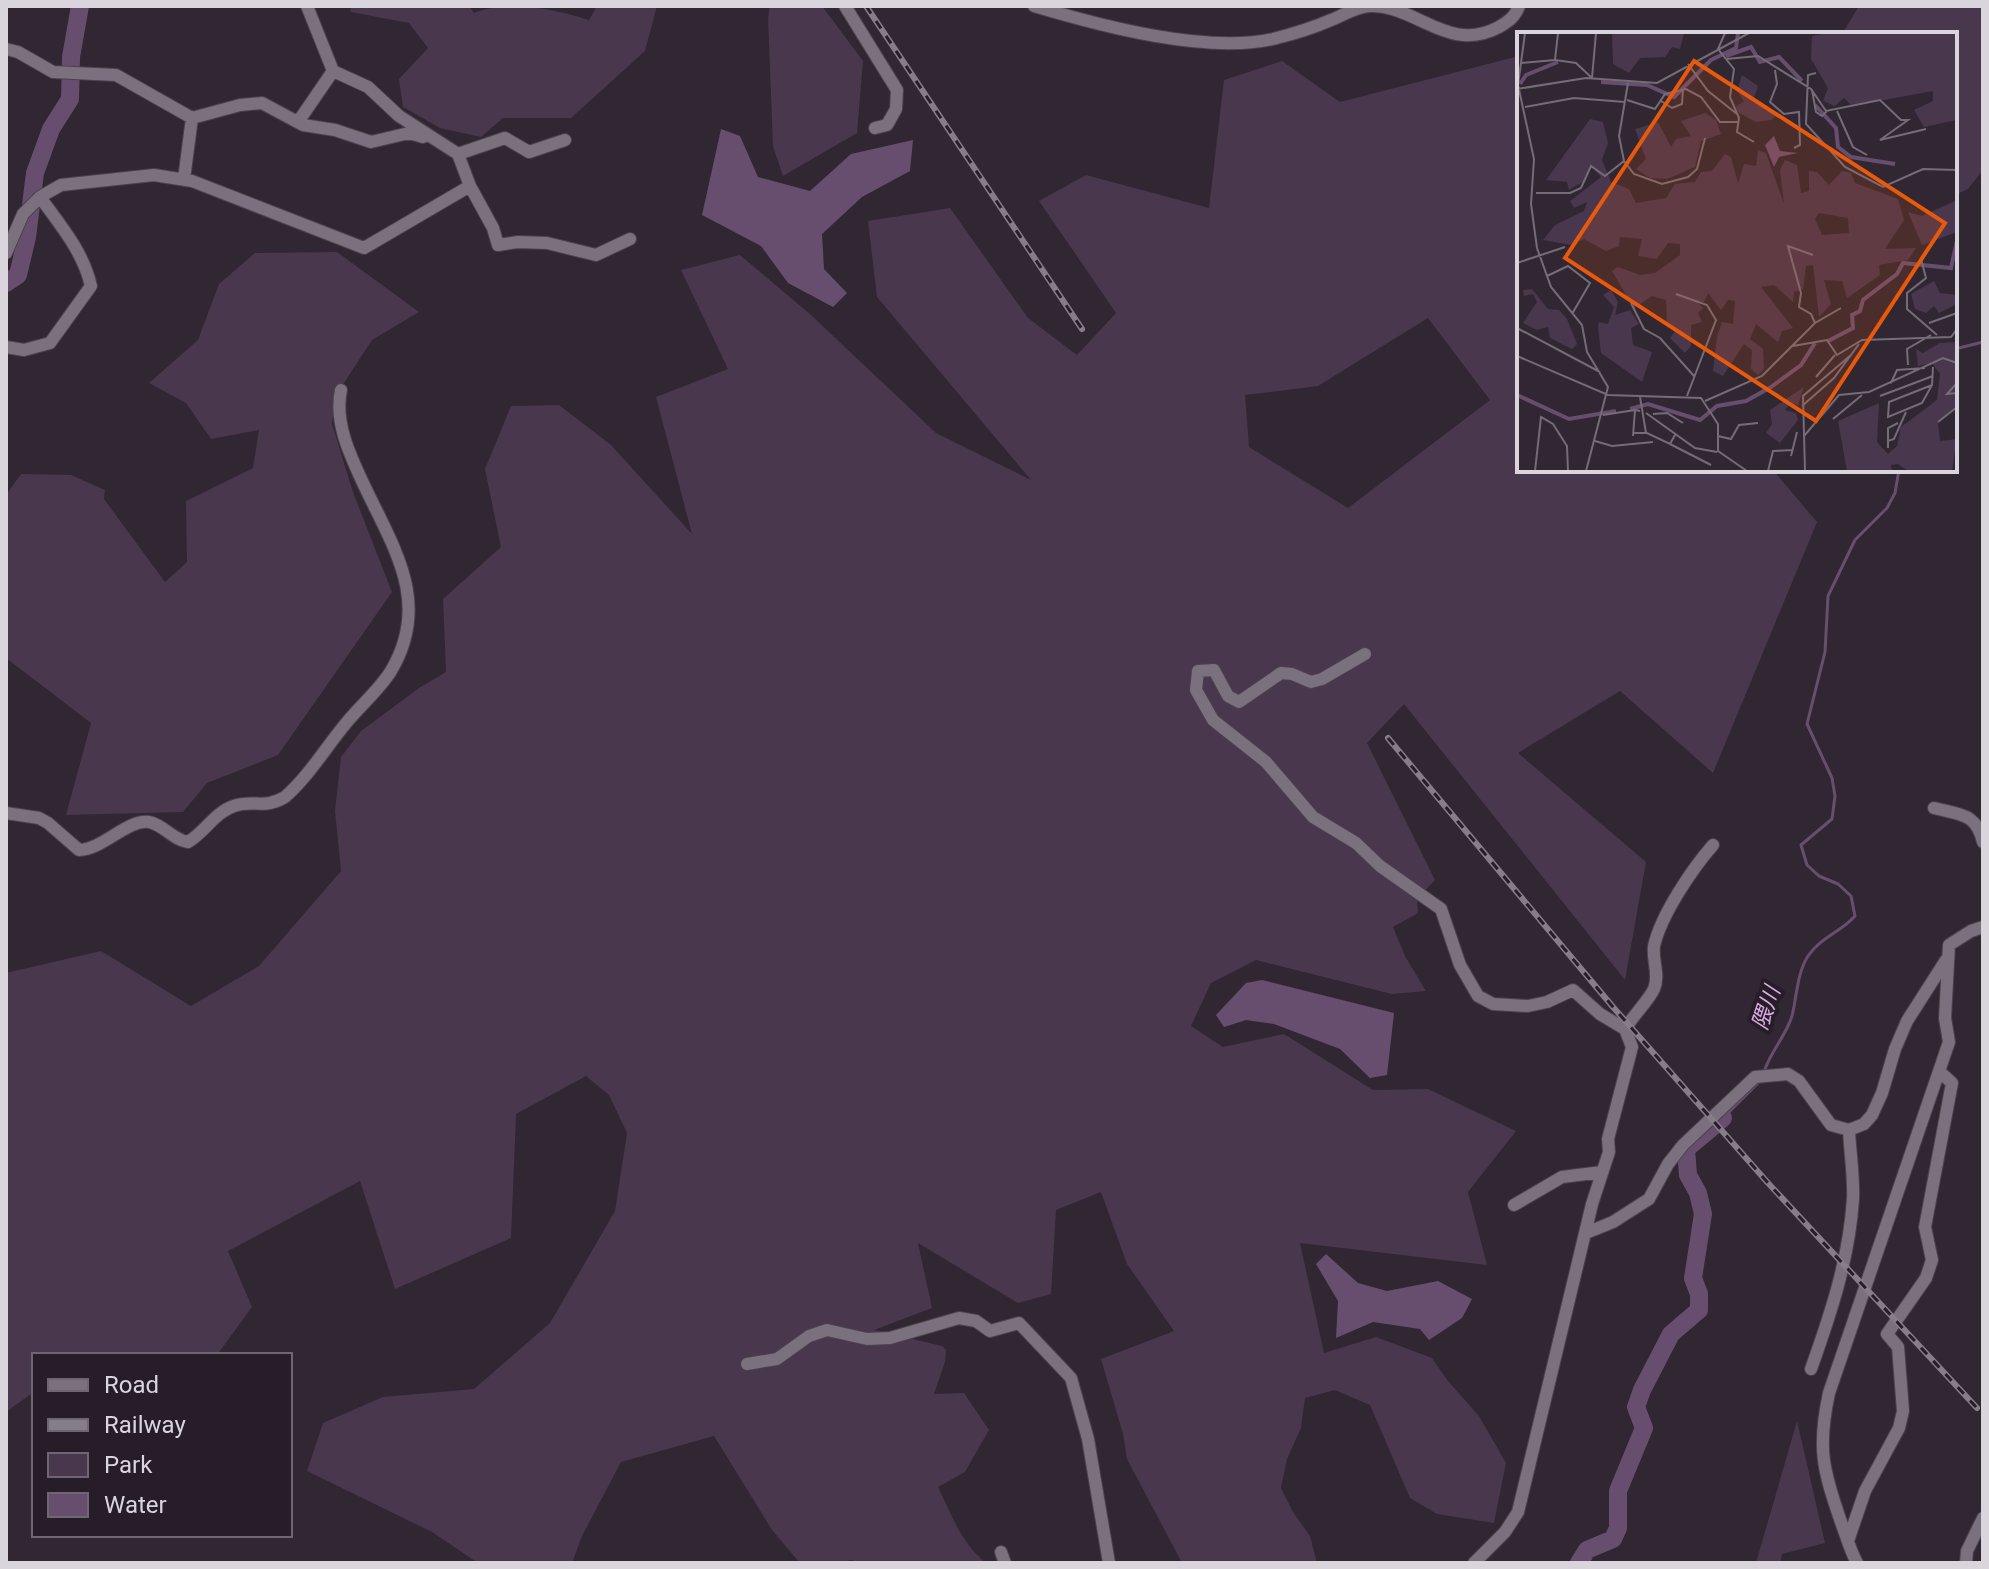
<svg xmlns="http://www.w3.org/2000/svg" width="1989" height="1569" viewBox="0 0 1989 1569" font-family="Roboto,'Noto Sans JP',sans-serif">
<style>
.green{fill:#49374d;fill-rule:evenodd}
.water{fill:#684e6e}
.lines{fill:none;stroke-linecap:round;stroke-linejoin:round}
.stream{stroke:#684e6e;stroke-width:3}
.river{stroke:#684e6e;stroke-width:18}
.street-casing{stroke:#4a424c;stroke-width:14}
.street{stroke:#7b707d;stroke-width:12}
.rail-casing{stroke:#857d87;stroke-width:6}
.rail{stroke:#261d28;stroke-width:3;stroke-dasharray:9;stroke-linecap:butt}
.labels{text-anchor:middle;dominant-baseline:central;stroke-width:8;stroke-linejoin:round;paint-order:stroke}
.water-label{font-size:22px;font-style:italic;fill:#d9ace4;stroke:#261d28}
.inset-river{fill:none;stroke:#684e6e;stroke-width:4}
.inset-road{fill:none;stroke:#746c76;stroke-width:2}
.view{fill:#e8590c;fill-opacity:0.15;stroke:#e8590c;stroke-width:4}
.inset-edge{fill:none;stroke:#dad4dc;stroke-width:4}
</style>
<rect width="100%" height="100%" fill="#302732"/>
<path class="green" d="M350,6H469L474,13C508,0 554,9 589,20L597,6H657L645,51L571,118H503L481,137L440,128L403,107L399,79L428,48L409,23L351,12Z
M770,6H822L863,61L857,133L783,176L773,146L768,18Z
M1859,6H1983V170L1968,189L1955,195V34H1842Z
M1519,56V470H1773L1817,522L1713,773L1620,691L1518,753L1646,862L1625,980L1404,704L1367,743L1435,880L1417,899L1418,913L1393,927L1405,956L1426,991L1392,994L1256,960L1211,983L1191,1026L1223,1047L1284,1034L1373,1090L1428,1089L1516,1131L1468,1192L1487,1265L1300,1243L1324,1353L1376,1337L1432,1358L1448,1381L1479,1416L1506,1463L1494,1523L1437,1514L1410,1498L1370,1405L1335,1390L1305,1398L1301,1428L1287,1459L1281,1488L1293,1512L1310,1536L1317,1563H1182L1127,1459L1123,1434L1101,1359L1174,1331L1127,1264L1101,1192L1056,1210L1051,1294L1018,1303L918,1243L932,1308L874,1330L942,1346L946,1350L945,1362L934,1394L964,1393L989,1430L965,1472L938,1487C952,1515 961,1543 986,1563H857L852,1560L838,1563H800L772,1530L714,1436L621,1462L582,1536L572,1563H478L432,1532L307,1471L323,1423L383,1397L474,1389L550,1323L615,1211L627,1133L609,1095L586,1076L516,1114L511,1238L395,1289L360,1181L228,1251L252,1307L217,1355H34V1392L6,1412V973L101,951L191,1006L259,966L341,871L335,811L341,757L361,731L419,688L446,672L443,599L501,547L485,469L511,406L559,405L611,445L692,534L656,397L728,369L681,270L740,255L811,315L936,433L1031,480L877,297L868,221L950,208L1028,318L1077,355L1116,313L1039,201L1086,175L1209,208L1224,80L1282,61L1340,102ZM1428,318L1490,400L1348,508L1249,447L1245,395L1318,386Z
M337,252L419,312L372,340L344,383L334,406L332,424L353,492L392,592L278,755L207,783L183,812L66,815L91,723L6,658V495L21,474L71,475L105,490L104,499L165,582L187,562L186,501L253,468L259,430L211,439L186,403L149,383L198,340L219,284L255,253Z
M1797,1421L1825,1543L1782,1554L1780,1563H1756Z"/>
<path class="water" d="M721,129L740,136L758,177L810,191L851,154L913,140L910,171L862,197L822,234L824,269L847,293L833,307L788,283L761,246L702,215Z
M1262,980L1394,1013L1387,1075L1370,1078L1340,1049L1274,1024L1246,1020L1224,1027L1216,1015L1246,983Z
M1326,1254L1358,1283L1387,1291L1438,1281L1472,1299L1462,1318L1429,1340L1420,1329L1373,1322L1336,1338L1338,1301L1316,1264Z"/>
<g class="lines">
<path class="stream" d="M1955,349L1983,342
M1764,1072C1770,1052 1786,1036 1792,1016C1797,996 1797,973 1808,956C1821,937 1841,932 1855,916L1851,896L1838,884L1819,876L1807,865L1801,845L1832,819L1835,796L1832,778L1807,724L1825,652L1828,596L1855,540L1887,508L1895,493L1899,470
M1723,1118L1762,1079"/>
<path class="river" d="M6,283L18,275L27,237L35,173L51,129L70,99L71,57L80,6
M1579,1563L1587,1550L1613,1539L1618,1528V1491L1644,1428L1636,1407L1642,1390L1671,1334L1699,1310V1294L1693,1278L1703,1214L1698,1193L1688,1175L1686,1149L1723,1118"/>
<defs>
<path id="street" d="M307,6L333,71L368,87L399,116L458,154L470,186L493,228L498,245L518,242L547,243L596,255L630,239
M845,6L897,90L896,109L887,125L875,128
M1034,6C1101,26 1206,54 1273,39C1293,34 1313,28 1331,20C1344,15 1357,6 1371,6C1418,6 1449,54 1499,27C1509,21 1515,17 1519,6
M6,49L18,52L53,72L116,75L192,118L240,105L262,103L303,125L335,130L371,142L409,133L423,137
M298,122L333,71
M458,154L505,138L529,152L565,140
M184,179L192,118
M6,253L23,214L40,197L61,185L154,175L192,181L364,248L470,186
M6,347L24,350L50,343L91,286C83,251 60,225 40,197
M1365,654L1322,679L1311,682L1292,674L1281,673L1239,702L1228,696L1214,670L1198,671L1196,690L1213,720L1266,762L1313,817L1356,843L1380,866L1441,909L1460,965L1478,996L1493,1004L1528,1006L1547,1002L1573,990L1600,1014L1625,1029L1632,1047L1608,1139L1609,1152L1592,1204L1518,1512L1505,1532L1474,1563
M1934,808C1961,815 1976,813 1983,842
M6,813L39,818L48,823L79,850C104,849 127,819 149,822C164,825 173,840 188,842C205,832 215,812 234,806C254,799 263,810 285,797C309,776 326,747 347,722C361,705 379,690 391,671C432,602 393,547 363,483C350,455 334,422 341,390
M1625,1029C1632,1017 1649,1000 1654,989C1660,975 1652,960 1654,946C1661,915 1692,869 1713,845
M1514,1205L1562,1177L1602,1172
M1586,1233L1613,1222L1649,1199L1668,1164L1683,1145L1755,1077L1788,1074L1799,1081L1831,1125L1849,1130L1864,1124L1872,1115L1882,1093L1895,1049L1907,1021L1946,960
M747,1364L777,1359L809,1336L827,1330L867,1339L890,1338L959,1318L976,1321L990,1331L1019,1323L1071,1378L1088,1439L1109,1563
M1811,1369C1831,1313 1849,1259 1853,1199C1854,1176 1850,1153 1849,1130
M1848,1541L1865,1491L1899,1428L1903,1411L1898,1347L1887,1334L1926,1278L1932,1260L1925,1227L1952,1083L1940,1072
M1001,1552L1005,1563
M1857,1563C1850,1550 1846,1535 1841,1522C1823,1470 1817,1448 1829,1393L1949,1042L1945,1018L1949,945L1971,931L1983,927
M1966,1563L1967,1551L1983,1518"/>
</defs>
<use href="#street" class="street-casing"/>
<use href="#street" class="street"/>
<defs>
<path id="rail" d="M866,6L1082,329
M1388,738L1613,1007L1768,1183L1977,1408"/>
</defs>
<use href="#rail" class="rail-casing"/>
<use href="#rail" class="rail"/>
</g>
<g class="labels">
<g class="water-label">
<text transform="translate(1766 1008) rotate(-71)">隈川</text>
</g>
</g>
<g transform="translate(1517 32)">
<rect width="440" height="440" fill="#302732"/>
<path d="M95,1H167L163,17L155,15L148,25L123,26L112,41L96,32ZM310,1H440V88L407,95L397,78L416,69V59L335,74L327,66L318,74L306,69L311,56L294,27L295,4ZM225,43L241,54L236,69L262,81L254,88L239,90L222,81L219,75L227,69L220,59ZM188,81L199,88L204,102L184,109L178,135L150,147L133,146L119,137L129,127L118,97L141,90L154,115L159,107L174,104L164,89ZM73,87L86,90L91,111L85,128L94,150L112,157L119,171L149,166L158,152L178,150L184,140L195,139L208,122L214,125L221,151L227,132L239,134L241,118L249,121L267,172L263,138L268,128L280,133L284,161L292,159V139L300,140L312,153L325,139L334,141L338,151L381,167L387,188L368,217L399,216L391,228L362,233L363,243L330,266L325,249L307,248L314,272L302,285L296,233L289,234L286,257L277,260L276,270L257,253L244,255L276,296L265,299L261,310L239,292L233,307L246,317L247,337L241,343L234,337L235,318L227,312L206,344L196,339L200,305L205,290L216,292L218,269L211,268L204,278L191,261L187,270L180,269L186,276L181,281L185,290L174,293V314L168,321L153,306L158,299L150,292L149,268L135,264L117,276L95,239L101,235L123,243L138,241L163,223V212L151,211L140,227L121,224L125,207L103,205L102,214L89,219L67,207L54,213L26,208L38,193L67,179L70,170L57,176L53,169L84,145L73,133L69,148L52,158L50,150L29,148ZM302,181L331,186L332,201L305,203L298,187ZM440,168V200L405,213L391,180L405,184ZM417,249L423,261L440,263V272L422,281L417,274L409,281L398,277L394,262ZM15,257L31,277L42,278L50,287L60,312L55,317L33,306L31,295L20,298L6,291L20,270L16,262L7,264L6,258ZM94,258L101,270L98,283L113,278L122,292L114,296L116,313L135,320L125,350L84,321L81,295L82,290L91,292L97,275L86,263ZM440,310V373L421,391L423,409L440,407L435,439H391L381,432L374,433L375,439H330L321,389L362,371L360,410L371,422L380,414L384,395L420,368L423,342L415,331L401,334L399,317L406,321L423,311ZM287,355L281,373L274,371L268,378L279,381L281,388L263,411L249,401L255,392L253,378Z" fill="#49374d" fill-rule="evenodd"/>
<path d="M257,104L263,119L281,121L262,125L257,135L248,113Z" fill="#684e6e"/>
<path class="inset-river" d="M209,24L234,15L243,30L262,25L285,49M84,50L130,53L157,65L194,28L219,16L221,1M3,52L9,43L41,30M298,73L319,96L321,115L334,125L378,132M311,309L336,296L335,283L343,279L346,268L380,242L386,231L434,236L440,209M0,363L52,387L99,379M113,377L131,372L183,388L200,374L229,369L254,355L284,333L298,311"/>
<path class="inset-road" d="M8,1L1,53L17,127L14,172L20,216L34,255L65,293L70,320L91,355L69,439M41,1L38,28L59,31L75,46M208,1L201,17L217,37L213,65L222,86L220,100L237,110M209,27L241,24L294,57L309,79L363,68L384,88H391L363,108L409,97M4,31L38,28M171,32L191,59L220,82M258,38L260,52L253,70L267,82L282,80L283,113L277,116M299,41L291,43L289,92L328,135L366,155L406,137L440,138M75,46L79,1M111,51L102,104L107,129L117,142L145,152L171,145L180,137L188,106M0,57L69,46L140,51L232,1M295,58L299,80L305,84L310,79M110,68L138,77L148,62L169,57L184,65L203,90H221M144,69L155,76L165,72L166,57M8,75L57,66L108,70M320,79L336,115L350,123M19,161H53L64,156L74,134L88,144L107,129M296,223L271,214L284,261L282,275L294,282L298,291M404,227L409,246L390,261V277L420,303M0,231L48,215M30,244L51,234L73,251L55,282M159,262L190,273L199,288L170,364M114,271L127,297L143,306L177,344M412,291L440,281M0,296L83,340M276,314L310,308L320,323L345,308L434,305L440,297M0,324L91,363L184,366L201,392V419L230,439M391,333L390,317L414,303M299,345L318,323M374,351L380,338L408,336M440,351L430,362L440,361M415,353L372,370L371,385L405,371L415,353L416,335M363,364L416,344M123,365L129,401M188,369L245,344L298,291L324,276M285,374L317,346L342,312M129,381L178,416L200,420M136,382L150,381L166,391M86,383L118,378M316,387L345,363M421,390L440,375M116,401H130L153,412L158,403M116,404L118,378L123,379M201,404L214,407L222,393L241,391M287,404L322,363L352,360L426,326L440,331M78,409L95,414L136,410M371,409L377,407L389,380M153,412L194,433M371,416V396L381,391M274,424L280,400M18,439L24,385L36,392L50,414L51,439M251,439L256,419L276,418M288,439L286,364L334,323"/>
<path class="view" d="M177,29L428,191L299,389L48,226Z"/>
<rect width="440" height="440" class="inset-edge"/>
</g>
<rect width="1989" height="1569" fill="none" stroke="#dad4dc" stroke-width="16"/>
<rect x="32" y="1353" width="260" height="184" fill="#261d28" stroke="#6e6670" stroke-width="2"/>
<rect x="48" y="1379" width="40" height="12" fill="#7b707d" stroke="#6e6670" stroke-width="2"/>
<text x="104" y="1393" font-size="24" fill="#dad4dc">Road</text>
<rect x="48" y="1419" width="40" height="12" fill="#857d87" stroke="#6e6670" stroke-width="2"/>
<text x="104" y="1433" font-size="24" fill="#dad4dc">Railway</text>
<rect x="48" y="1453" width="40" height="24" fill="#49374d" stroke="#6e6670" stroke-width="2"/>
<text x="104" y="1473" font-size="24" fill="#dad4dc">Park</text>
<rect x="48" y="1493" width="40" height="24" fill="#684e6e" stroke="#6e6670" stroke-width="2"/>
<text x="104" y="1513" font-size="24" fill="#dad4dc">Water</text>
</svg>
